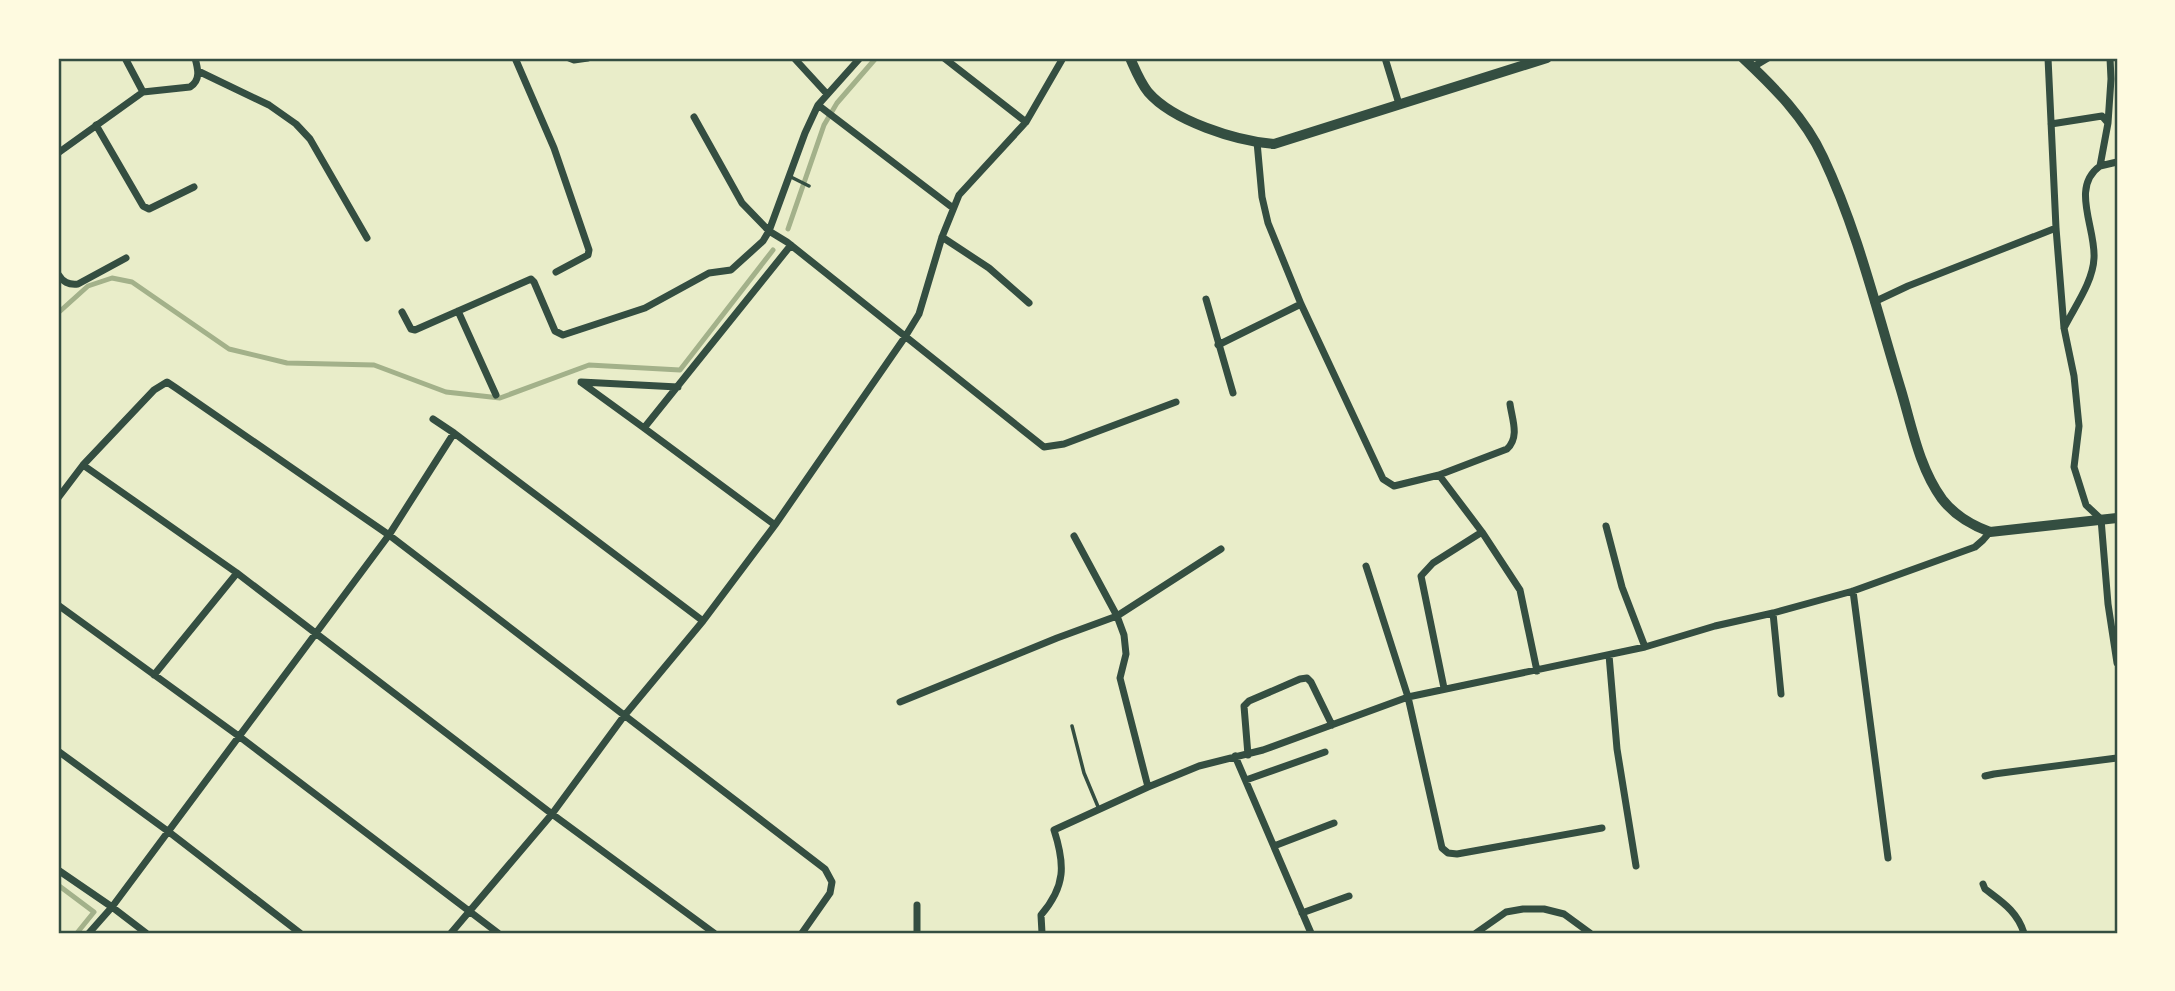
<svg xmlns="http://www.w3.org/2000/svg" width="2175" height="991" viewBox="0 0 2175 991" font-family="'Sofia Sans Condensed',sans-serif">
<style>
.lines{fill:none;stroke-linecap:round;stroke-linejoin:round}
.stream{stroke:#a3b18a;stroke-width:5}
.service{stroke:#344e41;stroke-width:3.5}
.minor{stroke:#344e41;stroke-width:7}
.secondary{stroke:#344e41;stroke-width:10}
.neatline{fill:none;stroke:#344e41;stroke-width:2.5}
</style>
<rect width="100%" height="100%" fill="#e9edc9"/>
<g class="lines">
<path class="stream" d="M788,229L824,125L837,103L876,58
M58,313L88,286L112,278L132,282L229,349L287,363L374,365L446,392L500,398L589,365L680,370L773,250
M58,885L94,912L77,933"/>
<path class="service" d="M789,176L809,186
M1072,726L1084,773L1099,809"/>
<path class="minor" d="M125,58L143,92
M515,58L554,148L589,250L588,255L556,272
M569,58L574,60L588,58
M794,58L827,94
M944,58L1026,122
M1385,58L1399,104
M2048,58L2056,228L2064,328L2074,376L2079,426L2074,467L2086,505L2101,519L2108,604L2117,663
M1753,67L1768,58
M198,71L269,105L296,124L310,139L367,238
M818,105L953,208
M694,117L742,203L769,231L787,242L1044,447L1064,444L1176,402
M2108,123L2111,79L2110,58
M2051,124L2102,116L2108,123L2100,166C2070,187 2096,228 2094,258C2093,282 2075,306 2064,328
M96,125L143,206L149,209L194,187
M1257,142L1262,197L1268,223L1301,304L1383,479L1394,486L1439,475L1507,449C1520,437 1512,419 1510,404
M58,153L143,92L190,87C201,80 198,69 195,58
M2100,166L2117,162
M942,237L989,268L1029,303
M58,274C63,282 68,285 78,284L126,258
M1206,299L1233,393
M1874,302L1908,286L2056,228
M458,311L496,395
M402,312L411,329L415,330L531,279L534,282L555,331L563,335L645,308L709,273L731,270L763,241L769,231L805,133L818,105L860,58
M1218,345L1301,304
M581,382L678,387
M582,383L644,428
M433,419L454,433
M83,465L237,573L552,814L714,933
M1439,475L1482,532L1520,590L1537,671
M58,498L83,465L154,390L167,382L176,388L389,535L825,869L832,882L830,893L802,933
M775,525L644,428L791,245
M1606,526L1622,587L1645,647
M1074,536L1117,616L1124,635L1126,654L1120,678L1148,787
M1366,566L1408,697L1442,848L1448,853L1457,854L1602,828
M1853,591L1888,858
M58,605L240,737L498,933
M1773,613L1781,694
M1609,655L1617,749L1636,866
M154,675L237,573
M1444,688L1421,576L1433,563L1482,532
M900,702L1057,638L1117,616L1221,549
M58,751L169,832L300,933
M1248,755L1244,706L1249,701L1300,679L1307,678L1311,682L1332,725
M1235,756L1311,933
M1985,776L1994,774L2117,758
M1246,780L1325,752
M1274,846L1334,823
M58,870L112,907L146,933
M1983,884L1985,889C2002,902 2017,911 2024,933
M917,905V933
M1302,913L1349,896
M89,933L112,907L389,535L454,433L703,621
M451,933L552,814L624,716L703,621L775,525L905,337L919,314L942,237L959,195L1026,122L1063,58
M1042,933L1041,915C1066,886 1065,864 1054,830L1148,787L1199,766L1263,750L1408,697L1645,647L1715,626L1773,613L1853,591L1975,547L1983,540L1990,532
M1476,933L1506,912L1523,909H1544L1564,914L1590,933"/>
<path class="secondary" d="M1130,58C1135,69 1140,82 1148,92C1173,121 1236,141 1274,144L1547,58
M1743,58C1774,87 1805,118 1823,157C1858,231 1877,312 1901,390C1912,427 1919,467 1942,499C1955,516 1971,525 1990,532L2117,518"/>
</g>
<rect width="2175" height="991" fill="none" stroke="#fefae0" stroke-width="119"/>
<rect x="60" y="60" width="2056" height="872" class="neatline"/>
</svg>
